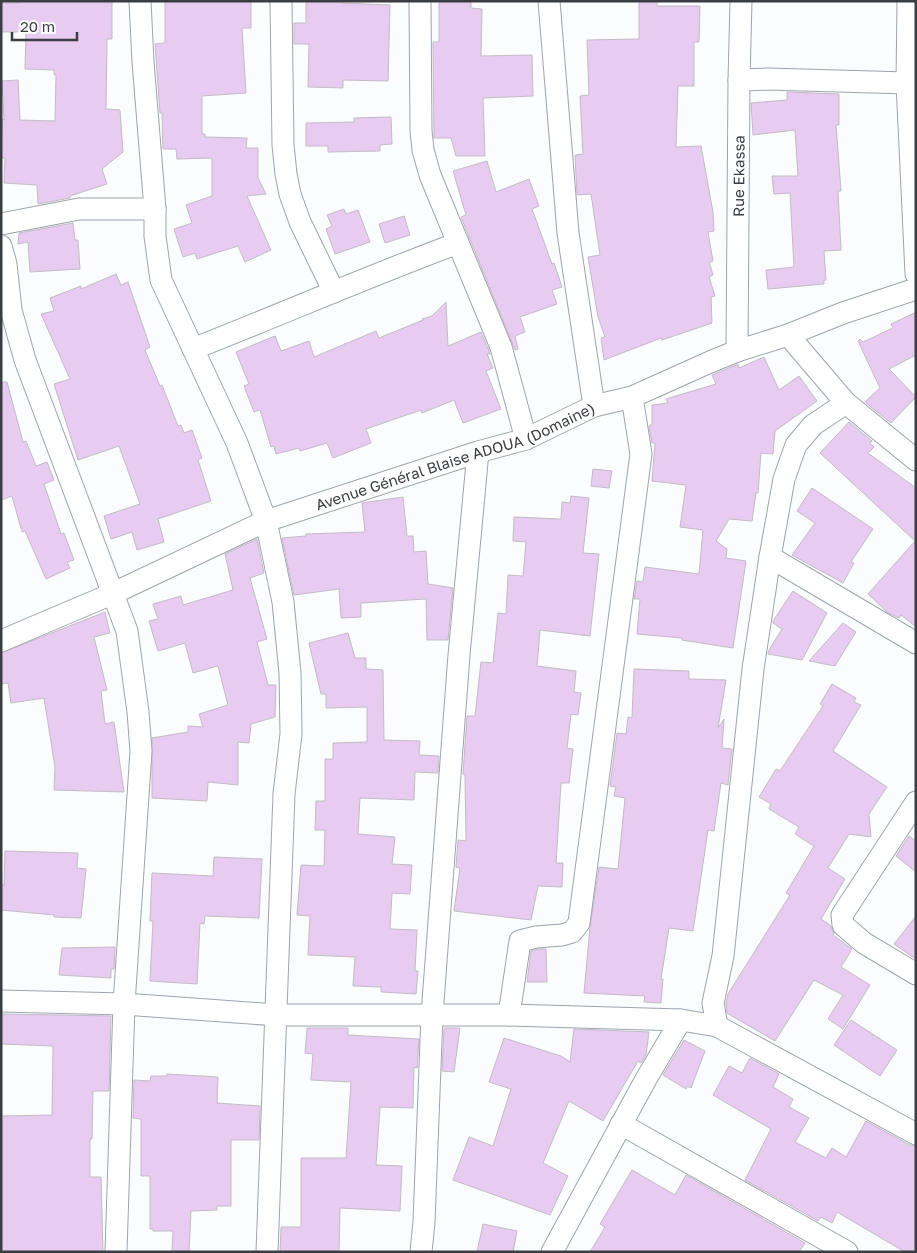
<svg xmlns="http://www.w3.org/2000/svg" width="917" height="1253" viewBox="0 0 917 1253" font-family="'Golos Text',sans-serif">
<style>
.building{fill:#e8cbf1;stroke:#c2bbc5}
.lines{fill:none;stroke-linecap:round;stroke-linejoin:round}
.street-casing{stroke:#9da4ad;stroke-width:23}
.street{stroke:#fff;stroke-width:21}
.labels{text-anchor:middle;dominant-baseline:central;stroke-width:4;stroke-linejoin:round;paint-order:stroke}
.street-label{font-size:15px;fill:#3a3d41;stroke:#fafcfe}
</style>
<rect width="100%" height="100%" fill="#fafcfe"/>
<path class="building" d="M18,1H112V39H107L106,109L120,110L123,152L102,169L107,184L70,196V198L38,204L37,185L4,183L5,158H1L2,119L4,120L2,81L18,80L20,120L55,121L56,75H54V70L25,69L26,32H1V3H18Z
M165,1H251V28H242L246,93L202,96V134H205V137L247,138L246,148H258V178L266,194L247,196L271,250L245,262L238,246L197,259L195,253L183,257L174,229L192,223L186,205L212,196V158L177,159L176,149H163L162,113H160L155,44L165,43Z
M306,1H343V3L390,5L388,81L343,80V88L308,87L309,44H294V23H306Z
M439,1H471V8L482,9L481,56L532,55L533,96L483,98L485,156H456L451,138H434L433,42H439Z
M639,1H657V6H700L699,42H694V86H678L676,147L701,146L713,212L714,231L708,232L713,261L709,262L713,275L709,277L715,296L711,297L712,323L662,340L661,338L604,360L601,338L605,337L598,317L588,257L600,255L591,194L577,195L575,155L583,154L580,96L589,95L587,40L639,39Z
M787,92L839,94V125H836L841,191H838L841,250L824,251L826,280H824V284L768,289L766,270L794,267L790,193L774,194L772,176H798L795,130L753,135L751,103L787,100Z
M391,117L392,144L380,145V151L328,152V146H306V123L354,122V118Z
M487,161L496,192L529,179L539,206L532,209L552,264L554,263L562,287L552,290L557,304L520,317L525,332L515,336L518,349L515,350L461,217L466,215L453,171Z
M344,209L346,214L358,210L370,242L335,254L326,229L332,226L327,215Z
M404,216L410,235L385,243L379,224Z
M73,223L75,240H78L80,269L30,272L28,242L18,244L19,233Z
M116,274L121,285L128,282L150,347L145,350L160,386L162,385L178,426L181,425L184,433L192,430L202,458L198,460L211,501L158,519L164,542L137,550L132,532L111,539L104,516L140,504L119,446L78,460L54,384L70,379L41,314L54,311L50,298L81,286V289Z
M446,302L448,346L481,332L489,351L490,354H487L493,368L486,371L501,409L463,423L454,400L422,413L421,410L366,429L371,443L333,458L327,443L300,451L299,448L276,454L274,446L271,447L260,410L254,412L244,386L249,384L236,352L275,336L281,351L309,341L314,357L376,331L379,338L423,320L422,319L432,316Z
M916,312V355L889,369L916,397L891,423L866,403V401L880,388L858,341L860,339L863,342L893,328L891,324Z
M764,357L779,390L799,376L817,401L775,431L773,454L761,453L758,493H756L752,521L729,519L716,541L727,549L726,558L746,561L733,648L682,640V638L637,634L640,599H634L637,581L643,582L645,567L699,574L703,530L680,527L686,485L652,481L655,443H652L649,427L650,425H652V405L668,403L666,399L716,384L712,375L738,364L739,368Z
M1,382H7L23,442L26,441L36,466L47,462L54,480L44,484L61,534L64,533L74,560L67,562L70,568L46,579L25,531L22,532L12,496L1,500Z
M849,422L872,441L870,443L874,447L868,453L916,488V627L901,615L899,618L887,612L868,594L915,541L820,453Z
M593,469L612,471L609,488L591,486Z
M812,488L873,529L851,562L854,563L843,583L792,555L815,523L797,511Z
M571,496L589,498L583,553L599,554L590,636L540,630L537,666L576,671L574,692L581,693L578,715L571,714L567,748L573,749L569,783H561L556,863H563L562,887L538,886L531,920L454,911L460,868L456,867L458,840L466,841L465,775L463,774L467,716H475L481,662L493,663L498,613L506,614L508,575L523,576L526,542L513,541L514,517L561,519L562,502L570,503Z
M403,497L407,536H413L414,552L426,551L428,584L453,588L448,640H427L426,599L361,603V617L341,618L339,589L294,595L282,538L306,536V534L365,532L362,503Z
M257,539L264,573L250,578L267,639L257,642L268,685H276L275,717L251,724L249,743L238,742V785L208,782L207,801L152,798V738L188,732V726L203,727L199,714L228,705L218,666L193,673L185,643L158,651L149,621L158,619L153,604L181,596L183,605L233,590L225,554Z
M793,591L827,613L802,660L768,654L769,650L782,629L773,623V621Z
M105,612L110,633L94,637L107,690L101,691L105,724L114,722L124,792L54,790L55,767L44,698L11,703L8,683L1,684V653Z
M843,623L856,632L835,666L809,661Z
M348,633L355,658H366V669L383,670L384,740L420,741L419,755L439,756L438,773L415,772L414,800L360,798L358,834L395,837L392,864L412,865L410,894L392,893L390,929L417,930L415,971H418L416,994L381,992V987L353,986L355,957L308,955L310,916L297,915L301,865L324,866L325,830H315L316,801H325V759H333V743L367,742V707L326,708V694H321L309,643Z
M634,669L689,671V679L726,680L718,728L724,719L722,748L732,749L728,785L721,783L714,831L708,830L693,931L669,928L661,979H663L661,1003L644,1002L645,996L584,993L590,927L599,867L618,869L625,798L614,796L616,787L610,786L617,733L626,734L628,717L632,718Z
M832,684L856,698L854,702L861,705L833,751L887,787L869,814L871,837L849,834L828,868L845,879L821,919L830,925L834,933L833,935L852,949L841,967L870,985L843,1029L828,1019L843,995L814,980L775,1041L727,1013L726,1003L728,994L790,895L786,893L814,846L795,834L799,827L769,809L771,804L759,797L776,769L780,771L823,706L820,704Z
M909,836L916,841V872L896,856Z
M5,851L78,853L77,868L86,869L81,918L54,917V915L1,910V885H4Z
M214,857L262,859L259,918L205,916L204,924L200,923L197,984L150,981L153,921H150L152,873L213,876Z
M916,916V959L894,944Z
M115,947L114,969H111V978L59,975L62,948Z
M538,949H546L547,982H527L531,951Z
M1,1014L111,1016L109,1091H93L92,1139H90V1177H101L103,1252H1V1116L52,1115L53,1046L1,1044Z
M851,1020L897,1050L880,1076L834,1045Z
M307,1028H348V1035L419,1039L417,1068L414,1067L413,1108L380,1107L376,1165L402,1166L400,1211L340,1208L339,1252H280L281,1227H301V1158H346L351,1082L311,1080L313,1054L305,1053Z
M444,1028H460L454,1072L442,1071Z
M574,1029L649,1032L646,1055L641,1063L638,1061L603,1121L569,1101L543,1163L568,1176L550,1215L453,1180L469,1137L493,1146L511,1089L489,1082L504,1038L561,1056L570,1062Z
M684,1040L705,1051L691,1088L687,1086L686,1089L663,1075Z
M750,1058L779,1074L773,1087L793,1099L789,1107L809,1118L795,1142L826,1158L832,1148L846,1157L866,1121L910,1145L916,1146V1252H905L837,1212L832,1223L821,1217L818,1221L745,1180L771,1129L713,1095L729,1066L742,1073Z
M167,1074L218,1077L217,1103L260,1106L259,1140H231V1206H217V1210L191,1211L189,1252H172L173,1231H153V1229H150V1176H141V1119L133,1118L134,1080L150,1081L151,1076H167Z
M632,1170L675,1195L686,1175L805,1243L799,1252H590L605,1227L600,1224Z
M483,1224L517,1231L513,1252H477Z"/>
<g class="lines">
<defs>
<g id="street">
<path d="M140,1L143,62L155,209V236L161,280L237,443L266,521L283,602L290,673L291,734L284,794L267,1252"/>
<path d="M281,1L283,145L286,174L290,194L300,222L334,292"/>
<path d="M420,1L421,131L423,150L430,175L501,347L526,439"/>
<path d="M549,1L568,233L594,406"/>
<path d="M908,1L907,83L916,274"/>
<path d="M739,80L768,79L907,83"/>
<path d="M1,224L79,209H155"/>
<path d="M1,246L6,264L11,310L25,360L127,631L138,712L141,751L124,1004L116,1252"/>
<path d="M193,349C282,314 369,276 458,243"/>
<path id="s1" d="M737,351L739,80L741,1"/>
<path d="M846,403L916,460"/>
<path d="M770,557L916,643"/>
<path id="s2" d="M1,641L114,593L266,521L478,452L526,439L594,406L632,397L710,362L737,351L788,335L843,313L916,289"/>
<path d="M916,802L842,915L843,925L864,943L916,974"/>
<path d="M1,1001L124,1004L277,1015H509L681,1020L717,1026L916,1134"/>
<path d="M509,1015L520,941L536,937L562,935L572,932L579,923L641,454L632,397"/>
<path d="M717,1026L713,1003L723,956L753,669L770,557L784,479L796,445L813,425L846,403L788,335"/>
<path d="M621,1124L847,1252"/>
<path d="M421,1252L424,1222L432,1015L459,655L478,452"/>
<path d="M552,1252L646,1079L681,1020"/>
</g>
</defs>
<use href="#street" class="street-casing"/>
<use href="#street" class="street"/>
</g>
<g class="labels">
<g class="street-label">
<text stroke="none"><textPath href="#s1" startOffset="175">Rue Ekassa</textPath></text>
<text stroke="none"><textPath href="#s2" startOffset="491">Avenue Général Blaise ADOUA (Domaine)</textPath></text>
</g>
</g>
<rect width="917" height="1253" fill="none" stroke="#3a3d41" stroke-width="5"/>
<path d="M12 32v8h65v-8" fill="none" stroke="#3a3d41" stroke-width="2.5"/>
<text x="20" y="32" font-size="15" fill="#3a3d41" stroke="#fafcfe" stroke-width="4" paint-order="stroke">20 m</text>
</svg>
